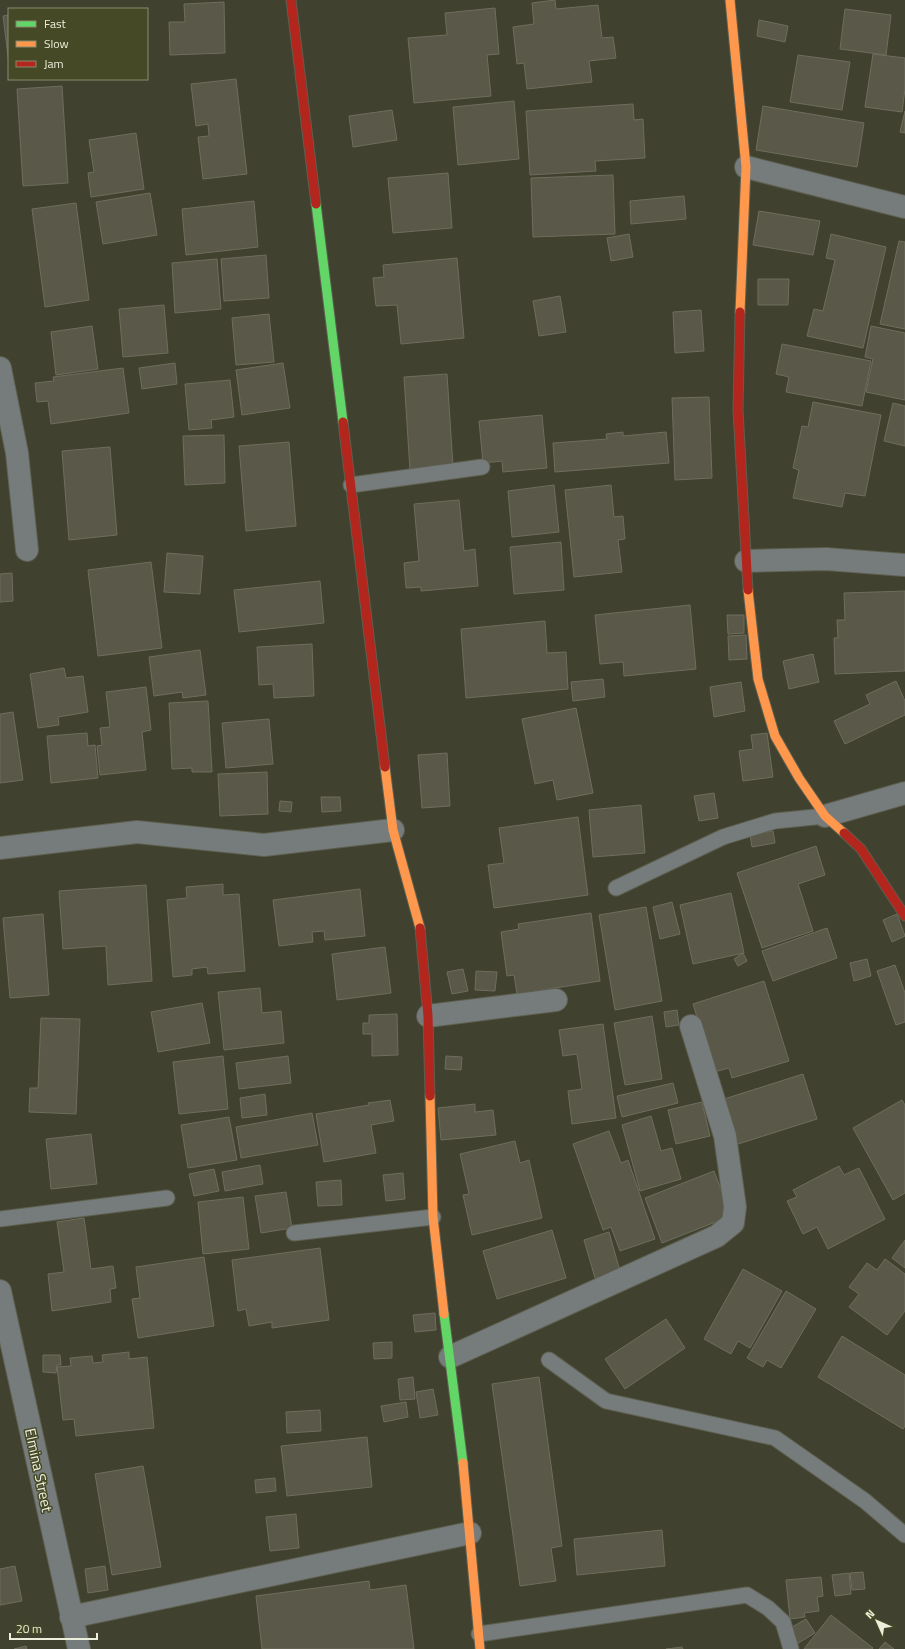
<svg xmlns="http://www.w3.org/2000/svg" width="905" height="1649" viewBox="0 0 905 1649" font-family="'Titillium Web',sans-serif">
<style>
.building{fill:#5a5848;stroke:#6f6e5e}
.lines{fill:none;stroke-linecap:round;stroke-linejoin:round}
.lane-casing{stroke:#5d5f4f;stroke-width:17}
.street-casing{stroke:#5d5f4f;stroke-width:24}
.fast-casing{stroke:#5d5f4f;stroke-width:11}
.slow-casing{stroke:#5d5f4f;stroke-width:11}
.jam-casing{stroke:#5d5f4f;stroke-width:11}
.lane{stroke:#767b7b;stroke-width:15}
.street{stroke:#767b7b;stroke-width:22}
.fast{stroke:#63d668;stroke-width:9}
.slow{stroke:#ff974d;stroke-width:9}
.jam{stroke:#b3261e;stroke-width:9}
.labels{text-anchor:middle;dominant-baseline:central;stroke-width:3;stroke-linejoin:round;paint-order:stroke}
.street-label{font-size:15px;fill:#ecefdb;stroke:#464926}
</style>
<rect width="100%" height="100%" fill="#40412e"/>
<path class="building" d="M555,0L556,9L598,5L602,38L613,37L616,58L589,61L592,82L527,89L524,63L517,64L513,27L534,24L532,3Z
M224,2L225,53L170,55L169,22H185L184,4Z
M495,8L499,54L487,55L491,96L414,103L408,38L447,35L445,13Z
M845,9L891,15L886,55L840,49Z
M9,15V64L3,16Z
M759,20L788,26L785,42L757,36Z
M873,54L905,58V89L902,112L865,107Z
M798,55L850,62L842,110L790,102Z
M236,79L247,174L203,179L198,137L209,136L208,124L196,126L191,84Z
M62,86L68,183L23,186L17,89Z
M514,101L519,159L458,165L453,107Z
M633,104L634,120L643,119L645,158L595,161L596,171L530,175L526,111Z
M763,106L864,123L857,167L756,150Z
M392,110L397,140L353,147L349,116Z
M905,111V133L900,132Z
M136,133L144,189L91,197L88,173L94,172L89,140Z
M448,173L452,228L393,233L388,178Z
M613,175L615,234L533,237L531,178Z
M150,193L157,235L103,244L96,202Z
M684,196L686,219L631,224L630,201Z
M254,201L258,247L186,255L182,209Z
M76,203L89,300L45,307L32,209Z
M759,211L820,221L813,255L753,245Z
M629,234L633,257L611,261L607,238Z
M831,234L886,247L863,348L807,336L814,309L823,311L835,260L826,258Z
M899,241L905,242V329L880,324Z
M266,255L269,298L224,301L221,259Z
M457,258L464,338L401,344L397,305L376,306L373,278L384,277L383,265Z
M217,259L221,309L175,313L172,263Z
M758,279H789L788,305H758Z
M560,296L566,332L539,336L533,301Z
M164,305L168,353L123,357L119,309Z
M701,310L704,351L675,353L673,312Z
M269,314L274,362L236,365L232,318Z
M92,326L98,369L56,375L51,332Z
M871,326L905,333V400L866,392L873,359L865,357Z
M782,344L871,361L862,406L786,392L789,377L776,374Z
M175,363L177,384L142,389L139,368Z
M283,363L290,408L242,415L236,370Z
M123,368L129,413L51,424L48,401L37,402L35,383L54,381L53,377Z
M447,374L453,466L410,470L404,377Z
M230,380L234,417L211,420L212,428L189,430L185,384Z
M709,397L712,478L675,480L672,398Z
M813,402L881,415L865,496L845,493L842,507L793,498L799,470L793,468L802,426L808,427Z
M893,403L905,406V446L884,441Z
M542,415L547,468L503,472L502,461L483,463L479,421Z
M623,432V436L666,432L669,463L555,472L553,443L607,439L606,434Z
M224,435L225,483L185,485L183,436Z
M289,442L296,526L246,531L239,446Z
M110,447L117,535L69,540L62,451Z
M554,485L559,532L512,537L508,491Z
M611,485L614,517L623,516L625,539L618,540L622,572L574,577L565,490Z
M459,500L464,551L475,549L478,586L421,591V587L406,588L404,563L419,561L414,504Z
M561,542L564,590L514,594L510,547Z
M167,553L203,556L200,594L164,592Z
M151,562L162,648L98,656L88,570Z
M12,573L13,601L0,602V574Z
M320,581L324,623L239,632L234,590Z
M905,591V671L835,674L834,638H838L837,620H845L844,593Z
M690,605L696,669L624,676L623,662L600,664L595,615Z
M727,615H744V633L728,634Z
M545,621L547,653L566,652L568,689L466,698L461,629Z
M746,635L747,659L729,660L728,636Z
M312,644L314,696L274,698L273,684L259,685L257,647Z
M200,650L206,695L183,698L182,692L154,696L149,657Z
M813,654L819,682L789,689L783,661Z
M64,668L66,678L83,676L88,712L58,717L59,725L38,728L30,674Z
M603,679L605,697L573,701L571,682Z
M896,681L905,701V715L845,744L834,721L870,704L866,695Z
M741,682L745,711L714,717L710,687Z
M146,687L151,730L142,732L146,770L100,775L97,746L102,745L100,728L110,727L106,692Z
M208,701L212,772H192V768L172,769L169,703Z
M576,708L593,793L557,800L553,780L535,784L522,719Z
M13,712L23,780L0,783V714Z
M269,719L273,764L226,768L222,723Z
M87,733L88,746L95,745L98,778L51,783L47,736Z
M767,733L773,777L743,781L739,751L753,749L751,735Z
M447,753L450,806L422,808L418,755Z
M267,772L268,814L220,816L218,774Z
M714,793L718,818L699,821L694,796Z
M321,797H340L341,811L322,812Z
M280,801L292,802L291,812L279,811Z
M641,805L645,853L593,857L589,810Z
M578,817L588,895L494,908L488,865L504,863L499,828Z
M773,831L775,843L752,847L750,835Z
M816,846L825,875L798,884L813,931L762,948L737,873Z
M223,884V895L239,894L245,971L208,974L207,967L192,969V975L173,977L167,900L187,898L186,887Z
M146,885L152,981L108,985L106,946L63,949L59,891Z
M360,889L365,936L325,940L324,931L312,932L313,942L279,946L273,900Z
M731,893L744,953L693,964L680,905Z
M672,902L680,934L660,939L653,907Z
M646,907L662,1001L615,1010L599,915Z
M591,913L600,981L517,994L514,975L507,976L501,932L519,929L518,924Z
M43,914L49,995L10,998L3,918Z
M897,914L905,936L892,942L883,920Z
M827,928L837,958L773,981L762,951Z
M385,947L391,993L337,1000L332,954Z
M743,953L747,961L738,966L734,959Z
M867,959L871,976L854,981L850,963Z
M895,965L905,993V1022L896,1025L877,971Z
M463,969L468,991L452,994L447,972Z
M476,971L497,972L495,991L475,990Z
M764,981L789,1061L732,1078L729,1068L714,1072L693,1004Z
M260,988L262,1013L281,1011L284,1043L224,1050L218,992Z
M202,1003L210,1043L158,1052L151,1012Z
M677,1010L679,1025L666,1027L664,1012Z
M397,1014L398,1055L372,1056V1034H363V1023H369V1015Z
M652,1016L662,1079L625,1085L614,1023Z
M41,1018L80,1019L76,1114L29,1112L30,1088H38Z
M603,1024L616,1118L572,1124L568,1091L582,1089L577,1054L563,1056L559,1030Z
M223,1056L228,1109L179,1114L173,1062Z
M288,1056L291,1083L239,1089L236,1063Z
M446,1056L462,1057L461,1070L445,1069Z
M803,1074L817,1119L735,1145L721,1100Z
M673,1083L678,1103L622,1117L617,1096Z
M265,1094L267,1115L242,1118L240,1098Z
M390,1100L394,1121L371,1125L376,1153L324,1162L316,1114L369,1105L368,1103Z
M902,1100L905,1105V1193L893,1200L853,1128Z
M702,1102L710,1136L676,1144L668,1110Z
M475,1104V1112L493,1110L496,1135L441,1140L438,1108Z
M312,1113L318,1145L241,1158L236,1127Z
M651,1116L661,1151L672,1148L681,1179L640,1191L622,1125Z
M229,1117L237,1160L188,1168L181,1125Z
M609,1131L621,1163L628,1160L655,1239L620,1251L611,1227L603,1230L573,1144Z
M91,1134L97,1184L51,1189L46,1139Z
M515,1141L520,1163L529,1160L542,1218L472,1235L463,1195L469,1194L460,1154Z
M260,1165L263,1184L225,1191L222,1172Z
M839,1166L844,1175L859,1168L885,1219L828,1249L817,1227L803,1234L787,1201L797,1197L793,1190Z
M214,1169L219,1191L194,1196L189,1174Z
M714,1171L731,1216L662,1243L645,1198Z
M403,1173L405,1199L386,1201L383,1175Z
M341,1180L342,1205L318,1206L316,1182Z
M286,1192L292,1228L261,1233L255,1196Z
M243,1197L249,1249L203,1254L198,1202Z
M84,1218L91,1269L113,1266L116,1288L110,1289L111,1302L52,1311L48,1274L64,1272L57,1222Z
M552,1230L566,1278L497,1299L483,1251Z
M609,1232L620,1271L595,1278L584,1240Z
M905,1240V1268L892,1258Z
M320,1248L329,1320L272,1328V1322L249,1326L246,1309L238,1311L232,1260Z
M204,1257L214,1326L138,1338L132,1299L140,1298L136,1267Z
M885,1259L905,1274V1311L887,1335L849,1307L859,1294L849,1287L867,1263L877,1270Z
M743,1269L782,1291L750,1348L738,1341L731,1354L704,1339Z
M786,1291L816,1309L781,1368L767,1360L763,1367L747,1358Z
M435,1313L436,1330L415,1332L413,1315Z
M666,1319L685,1348L625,1389L605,1359Z
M842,1336L905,1375V1426L903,1429L818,1377Z
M392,1342V1358L374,1359L373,1343Z
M129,1352V1359L147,1357L154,1428L76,1436L74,1419L63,1420L57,1367L71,1366L70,1358L92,1356L93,1363L103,1362L102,1355Z
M43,1355H60L61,1365H57L56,1373L43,1372Z
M413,1377L415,1399L400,1400L398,1379Z
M539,1377L562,1546L551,1548L556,1581L520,1586L492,1384Z
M433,1389L438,1415L420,1418L416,1392Z
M406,1402L408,1417L384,1422L381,1406Z
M320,1410L321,1431L287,1433L286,1412Z
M367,1437L372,1487L287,1496L281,1446Z
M143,1466L161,1567L112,1575L95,1474Z
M275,1478L276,1491L256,1493L255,1480Z
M296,1514L299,1548L270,1551L266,1517Z
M662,1530L665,1566L577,1575L574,1539Z
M15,1566L22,1601L0,1605V1569Z
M105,1566L108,1590L88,1593L85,1569Z
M863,1572L865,1589L852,1590L850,1573Z
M849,1573L851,1594L835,1596L832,1575Z
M821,1577L823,1596L817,1597L819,1611L804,1613L805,1617L790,1619L786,1580Z
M369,1581L370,1590L406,1585L414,1649H262L256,1596Z
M831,1615L873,1648L872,1649H804Z
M806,1619L815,1633L795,1645L787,1630Z
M885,1642L894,1649H879Z
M26,1646L27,1649H14Z
M682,1647L683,1649H666Z"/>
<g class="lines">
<defs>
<path id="lane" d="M351,485L482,467
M616,888L723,837L775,821L825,816
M0,1219L167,1198
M294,1233L433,1217
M549,1360L606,1401L775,1438L865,1501L905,1535
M479,1634L747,1595L768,1608L783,1622L791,1649"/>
<path id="street" d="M746,167L905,207
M0,368L17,453L27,550
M746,561L826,559L905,565
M825,816L905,793
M0,848L137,832L264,845L393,830
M428,1016L556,1000
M0,1291L79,1649
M450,1357L717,1236L733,1223L735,1207L725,1136L691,1026
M71,1617L470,1533"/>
<path id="fast" d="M316,204L343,422
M444,1314L463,1463"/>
<path id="slow" d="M730,0L746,167L740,312
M748,590L758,679L775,736L799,778L825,816L844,833
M385,767L393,830L420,928
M430,1096L433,1217L444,1314
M463,1463L480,1649"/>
<path id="jam" d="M291,0L316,204
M740,312L738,410L748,590
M343,422L385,767
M844,833L861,849L905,916
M420,928L428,1016L430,1096"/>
</defs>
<use href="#lane" class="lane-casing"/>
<use href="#street" class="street-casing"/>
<use href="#fast" class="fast-casing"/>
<use href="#slow" class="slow-casing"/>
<use href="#jam" class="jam-casing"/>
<use href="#lane" class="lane"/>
<use href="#street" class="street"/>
<use href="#fast" class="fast"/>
<use href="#slow" class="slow"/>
<use href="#jam" class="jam"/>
</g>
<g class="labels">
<g class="street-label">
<text transform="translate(39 1470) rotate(78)">Elmina Street</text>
</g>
</g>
<rect x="8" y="8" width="140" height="72" fill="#464926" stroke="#888b6e"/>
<rect x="16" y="21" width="20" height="6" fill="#63d668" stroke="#888b6e"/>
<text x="44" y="28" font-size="12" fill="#ecefdb">Fast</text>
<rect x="16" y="41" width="20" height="6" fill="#ff974d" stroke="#888b6e"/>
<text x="44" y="48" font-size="12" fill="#ecefdb">Slow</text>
<rect x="16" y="61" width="20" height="6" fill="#b3261e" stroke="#888b6e"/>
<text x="44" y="68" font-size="12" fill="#ecefdb">Jam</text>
<g transform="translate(877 1621) rotate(315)" stroke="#464926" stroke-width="3" paint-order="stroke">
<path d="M0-3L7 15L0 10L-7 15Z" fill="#ecefdb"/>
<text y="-6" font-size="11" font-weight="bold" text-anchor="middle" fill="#ecefdb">N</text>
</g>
<path d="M10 1633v6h87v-6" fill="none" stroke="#ecefdb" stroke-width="2"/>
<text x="16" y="1633" font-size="12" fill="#ecefdb" stroke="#464926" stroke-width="3" paint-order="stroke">20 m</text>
</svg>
